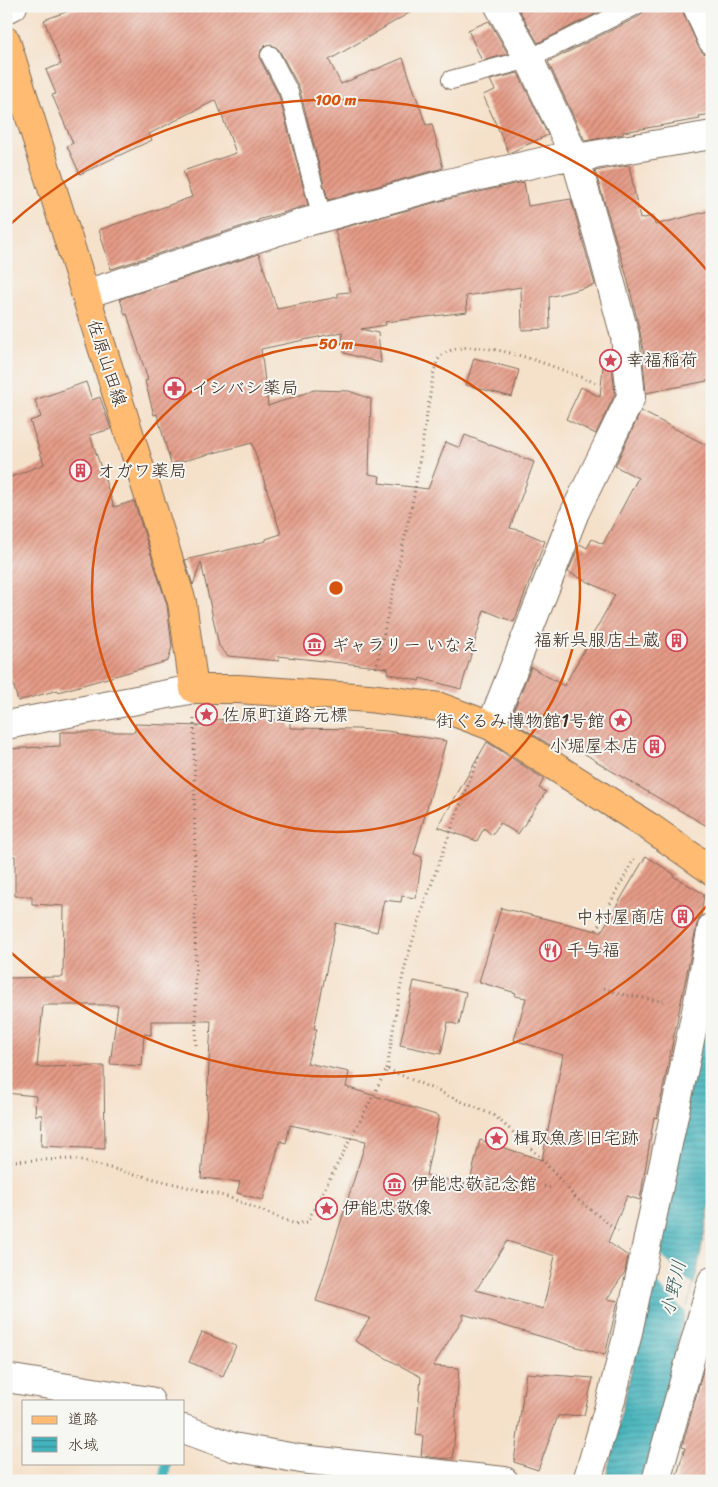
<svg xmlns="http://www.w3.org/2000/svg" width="718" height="1487" viewBox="0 0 718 1487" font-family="Sriracha,'Klee One',sans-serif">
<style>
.water{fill:url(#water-rules);stroke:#3e6e6c}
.pier{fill:#f5e1ca}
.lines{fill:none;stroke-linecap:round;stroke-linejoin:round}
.stream{stroke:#42b2bb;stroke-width:10}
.building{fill:url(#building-hatch);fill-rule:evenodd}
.service-casing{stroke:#7c6a5a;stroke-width:20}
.minor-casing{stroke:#7c6a5a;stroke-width:30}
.tertiary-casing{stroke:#7c6a5a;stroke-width:30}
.primary-casing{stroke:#7c6a5a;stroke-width:30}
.path{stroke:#7c6a5a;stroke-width:3;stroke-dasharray:1 4;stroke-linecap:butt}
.service{stroke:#fff;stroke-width:18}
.minor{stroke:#fff;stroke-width:28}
.tertiary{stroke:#fff;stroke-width:28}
.primary{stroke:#ffbb71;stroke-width:28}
.ring{fill:none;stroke:#d7540e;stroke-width:2.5}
.labels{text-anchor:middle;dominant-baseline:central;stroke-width:4;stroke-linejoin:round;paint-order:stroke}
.poi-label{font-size:18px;fill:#3b2a1e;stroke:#f6f6f2;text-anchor:start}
.street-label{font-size:18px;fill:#3b2a1e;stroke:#f6f6f2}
.water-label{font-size:19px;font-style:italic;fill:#3d5a55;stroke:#f6f6f2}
.centre{fill:#d7540e;stroke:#f6f6f2;stroke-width:2.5}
.ring-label{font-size:15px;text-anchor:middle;font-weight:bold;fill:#d7540e;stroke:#f6f6f2;stroke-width:4;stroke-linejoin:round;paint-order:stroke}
</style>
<defs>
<pattern id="water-rules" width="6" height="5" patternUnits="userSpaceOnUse" patternTransform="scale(1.25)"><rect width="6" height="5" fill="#42b2bb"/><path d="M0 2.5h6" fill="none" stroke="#389197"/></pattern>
<pattern id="building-hatch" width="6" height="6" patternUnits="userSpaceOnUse" patternTransform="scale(1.25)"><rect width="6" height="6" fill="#e59b87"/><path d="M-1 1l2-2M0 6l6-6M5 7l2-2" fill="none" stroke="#bb7f6e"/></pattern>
</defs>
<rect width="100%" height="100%" fill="#f6f6f2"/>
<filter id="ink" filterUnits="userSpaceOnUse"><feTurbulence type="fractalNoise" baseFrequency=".02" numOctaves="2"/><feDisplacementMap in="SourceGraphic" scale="10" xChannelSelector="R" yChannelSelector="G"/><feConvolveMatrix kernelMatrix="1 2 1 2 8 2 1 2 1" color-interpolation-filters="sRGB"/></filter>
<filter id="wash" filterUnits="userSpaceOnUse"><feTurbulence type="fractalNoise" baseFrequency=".0096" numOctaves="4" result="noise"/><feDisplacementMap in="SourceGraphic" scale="20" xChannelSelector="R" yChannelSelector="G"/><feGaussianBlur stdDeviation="1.12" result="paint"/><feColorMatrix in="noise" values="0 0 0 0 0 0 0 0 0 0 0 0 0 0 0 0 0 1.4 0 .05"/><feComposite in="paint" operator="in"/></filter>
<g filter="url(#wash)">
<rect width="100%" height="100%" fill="#f5e1ca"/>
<path class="water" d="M712,971V1194L696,1276L685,1312L645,1481H605L653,1280Z"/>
<path class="pier" d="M658,1253L693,1285L685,1312L653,1280Z"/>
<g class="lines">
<path class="stream" d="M164,1481L166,1463"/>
</g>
<g id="blocks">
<path class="building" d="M82,6H421L329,60L341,84L403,58L426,125L432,124L443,168L328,200L299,87L279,50L271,44L266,45L261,50L260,59L279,96L308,205L258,220V221L111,269L99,230L192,197L183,171L236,153L216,100L149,134L152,140L80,174L67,146L73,143L52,95L56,94L46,70L61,64L44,20Z
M524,6H611L538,43L518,8Z
M646,6H682L683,12L698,46L703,53L712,55V114L699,116L700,119L623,132V134L585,141L548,62L640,16L644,11Z
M489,21L508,54L482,61L468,30Z
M518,73L548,135L509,153L483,95L495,90L490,80Z
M629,165L640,219L653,216L655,225L712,210V380L646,393L643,361H645L640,332L627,277L595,171Z
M524,182L528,206L571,199L595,285L549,297L550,329L522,330L521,287L466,296L467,312L385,322L386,325L361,329L378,333L381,363L344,353L342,332L261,349L268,406L314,390L349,391L371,399L369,474L380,476L379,483L428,489L446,442L460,448L465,435L534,462L510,528L519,530L545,541L514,622L484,610L461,689L420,678L419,681L387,673L388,668L278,656L279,661L228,656L219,646L201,562L193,585L185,560L266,541V539L281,534L252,443L171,464L157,414L154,415L145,381L148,380L127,314L125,315L120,299L259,254L277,309L338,297V293L351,292L335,230L448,199Z
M604,357L611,358L615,394L596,434L566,419L581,387L600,397Z
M474,358L519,370L512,397L466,385Z
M86,382L92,400L100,397L111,429L90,435L114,507L134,501L167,605L172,647L168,661L58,692V690L18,701L6,659V479L44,464L30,421L41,417L35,400Z
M641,411L712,448V829L610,770L565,741L560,751L510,720L531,667L564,686L615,595L568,572L580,544L587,548L592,539L603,544L638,478L615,466Z
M249,719L290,720V728L357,729L387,731L446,741L414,854L422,857L416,898L402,896L401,902L384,900L377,932L336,923L314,1029H317L307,1063L349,1072L346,1087L439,1116L426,1175L469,1185L480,1140L542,1160L563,1055L514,1040L526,998L515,996L516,993L479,982L501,908L601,932L646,856L674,874L673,876L704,894L701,916L697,924L657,1118L654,1117L640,1200L627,1196L608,1242L628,1256L625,1272L607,1299L618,1301L605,1355L463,1314V1318L433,1366L459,1368L453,1458H450L449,1459L421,1456L423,1436L416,1435L421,1377L355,1341L370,1318L316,1301L366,1141L290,1125L286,1143L280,1141L263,1200L237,1193L240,1182L201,1178L206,1124L211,1021H151V1035L144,1034L142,1066L110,1064L118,1005H43L37,1067L104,1066L105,1149L41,1146L42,1115H35L36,1096L6,1093V978L63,977L64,906L32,904V896H15V856H11L6,749L60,746V732H135V724L203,726V720ZM507,1241L555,1256L543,1309L476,1290Z
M487,742L544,779L539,788L546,792L518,834L500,823L492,835L484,828L477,841L438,827Z
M414,981L466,992L459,1025L448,1022L441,1054L400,1045Z
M202,1332L236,1346L223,1376L189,1362Z
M704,1367L712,1368V1481H675L685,1448L682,1447Z
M526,1373L593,1378L584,1415L558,1416L538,1470L514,1462Z"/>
</g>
</g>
<g filter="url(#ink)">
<use href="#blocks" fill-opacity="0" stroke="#7c6a5a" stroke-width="1"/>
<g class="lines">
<defs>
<path id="service" d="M270,55L289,92L322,218
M451,80L529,59L635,6"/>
<path id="minor" d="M697,6L712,40
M6,9L13,6
M86,294L303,223L444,184L558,158L582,157L712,135
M491,726L575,512L631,397L625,336L600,243L575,157L529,59L499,6
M6,1378L150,1401
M184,1429L233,1447L301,1459L504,1481
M587,1481L610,1403L627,1337L697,1007L712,927
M656,1481L712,1281"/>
<path id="tertiary" d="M6,725L194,689"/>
<path id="primary" d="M6,41L182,602L194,689H238L369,698L440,707L491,726L651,828L712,871"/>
</defs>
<use href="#service" class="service-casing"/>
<use href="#minor" class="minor-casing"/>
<use href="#tertiary" class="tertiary-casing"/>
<use href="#primary" class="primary-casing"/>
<path class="path" d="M376,668L414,495L433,376C435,368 437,357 445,353C480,333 563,371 599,384
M194,719L196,1047
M596,930L636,855
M604,988L619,994L667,1002
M387,1069C393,1034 397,998 406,963C427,892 453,823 480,754
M6,1161L73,1159L228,1197L295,1224L307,1222L387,1069L495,1116L539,1156L577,1199L618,1231
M544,1186L551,1188"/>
<use href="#service" class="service"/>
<use href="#minor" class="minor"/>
<use href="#tertiary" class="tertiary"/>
<use href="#primary" class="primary"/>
</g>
</g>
<g class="ring">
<circle cx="336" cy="588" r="244"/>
<path d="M710 902A488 488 0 0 1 6 948M6 228A488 488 0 0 1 710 274"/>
</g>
<defs>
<symbol id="sight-ring" viewBox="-11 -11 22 22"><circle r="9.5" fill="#f6f6f2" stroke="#d1495b" stroke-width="1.5"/><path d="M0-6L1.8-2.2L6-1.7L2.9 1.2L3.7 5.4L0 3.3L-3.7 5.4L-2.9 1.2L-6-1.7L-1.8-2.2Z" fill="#d1495b"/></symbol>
<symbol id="pharmacy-ring" viewBox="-11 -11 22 22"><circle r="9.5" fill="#f6f6f2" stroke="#d1495b" stroke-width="1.5"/><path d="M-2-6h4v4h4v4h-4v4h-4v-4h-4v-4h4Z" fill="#d1495b"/></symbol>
<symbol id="building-ring" viewBox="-11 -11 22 22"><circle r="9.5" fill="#f6f6f2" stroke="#d1495b" stroke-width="1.5"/><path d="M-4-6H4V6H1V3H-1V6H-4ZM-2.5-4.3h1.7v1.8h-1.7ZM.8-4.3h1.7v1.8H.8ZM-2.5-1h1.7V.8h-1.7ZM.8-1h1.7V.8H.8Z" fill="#d1495b"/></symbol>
<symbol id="museum-ring" viewBox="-11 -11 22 22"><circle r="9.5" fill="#f6f6f2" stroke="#d1495b" stroke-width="1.5"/><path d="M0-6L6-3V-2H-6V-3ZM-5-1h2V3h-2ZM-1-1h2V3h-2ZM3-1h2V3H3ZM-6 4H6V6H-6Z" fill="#d1495b"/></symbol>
<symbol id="restaurant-ring" viewBox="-11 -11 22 22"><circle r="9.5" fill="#f6f6f2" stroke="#d1495b" stroke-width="1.5"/><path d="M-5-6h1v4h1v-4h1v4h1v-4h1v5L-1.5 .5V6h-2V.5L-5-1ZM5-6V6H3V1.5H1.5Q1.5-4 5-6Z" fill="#d1495b"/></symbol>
</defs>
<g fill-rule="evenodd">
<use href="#sight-ring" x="598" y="348" width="25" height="25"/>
<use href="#pharmacy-ring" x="162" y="376" width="25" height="25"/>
<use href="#building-ring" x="68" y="458" width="25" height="25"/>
<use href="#building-ring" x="664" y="628" width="25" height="25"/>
<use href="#museum-ring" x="302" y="632" width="25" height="25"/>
<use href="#sight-ring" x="194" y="702" width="25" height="25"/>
<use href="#sight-ring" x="608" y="708" width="25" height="25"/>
<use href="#building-ring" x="642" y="734" width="25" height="25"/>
<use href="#building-ring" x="670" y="904" width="25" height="25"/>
<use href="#restaurant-ring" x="538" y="938" width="25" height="25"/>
<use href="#sight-ring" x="484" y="1126" width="25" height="25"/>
<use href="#museum-ring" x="382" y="1172" width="25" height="25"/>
<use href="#sight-ring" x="314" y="1196" width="25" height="25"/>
</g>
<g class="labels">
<g class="poi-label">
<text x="626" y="360">幸福稲荷</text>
<text x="191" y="388">イシバシ薬局</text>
<text x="97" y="471">オガワ薬局</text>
<text x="660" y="640" text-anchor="end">福新呉服店土蔵</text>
<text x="331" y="645">ギャラリー いなえ</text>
<text x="222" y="715">佐原町道路元標</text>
<text x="605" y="721" text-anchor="end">街ぐるみ博物館1号館</text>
<text x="639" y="746" text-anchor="end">小堀屋本店</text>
<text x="666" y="917" text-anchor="end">中村屋商店</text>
<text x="566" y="950">千与福</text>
<text x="513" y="1138">楫取魚彦旧宅跡</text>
<text x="411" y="1184">伊能忠敬記念館</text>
<text x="342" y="1208">伊能忠敬像</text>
</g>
<g class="street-label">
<text transform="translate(107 363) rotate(72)">佐原山田線</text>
</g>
<g class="water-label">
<text transform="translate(673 1288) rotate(-77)">小野川</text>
</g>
</g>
<circle cx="336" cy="588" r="8" class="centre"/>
<g class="ring-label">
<text x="336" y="105">100 m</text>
<text x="336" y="349">50 m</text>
</g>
<rect width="718" height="1487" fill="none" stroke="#f6f6f2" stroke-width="25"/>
<rect x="22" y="1400" width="162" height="65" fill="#f6f6f2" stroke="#aba49d"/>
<rect x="32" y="1416" width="25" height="8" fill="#ffbb71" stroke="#aba49d"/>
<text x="68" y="1424" font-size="15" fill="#3b2a1e">道路</text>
<rect x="32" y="1437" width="25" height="15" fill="url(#water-rules)" stroke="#aba49d"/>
<text x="68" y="1450" font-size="15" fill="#3b2a1e">水域</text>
</svg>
